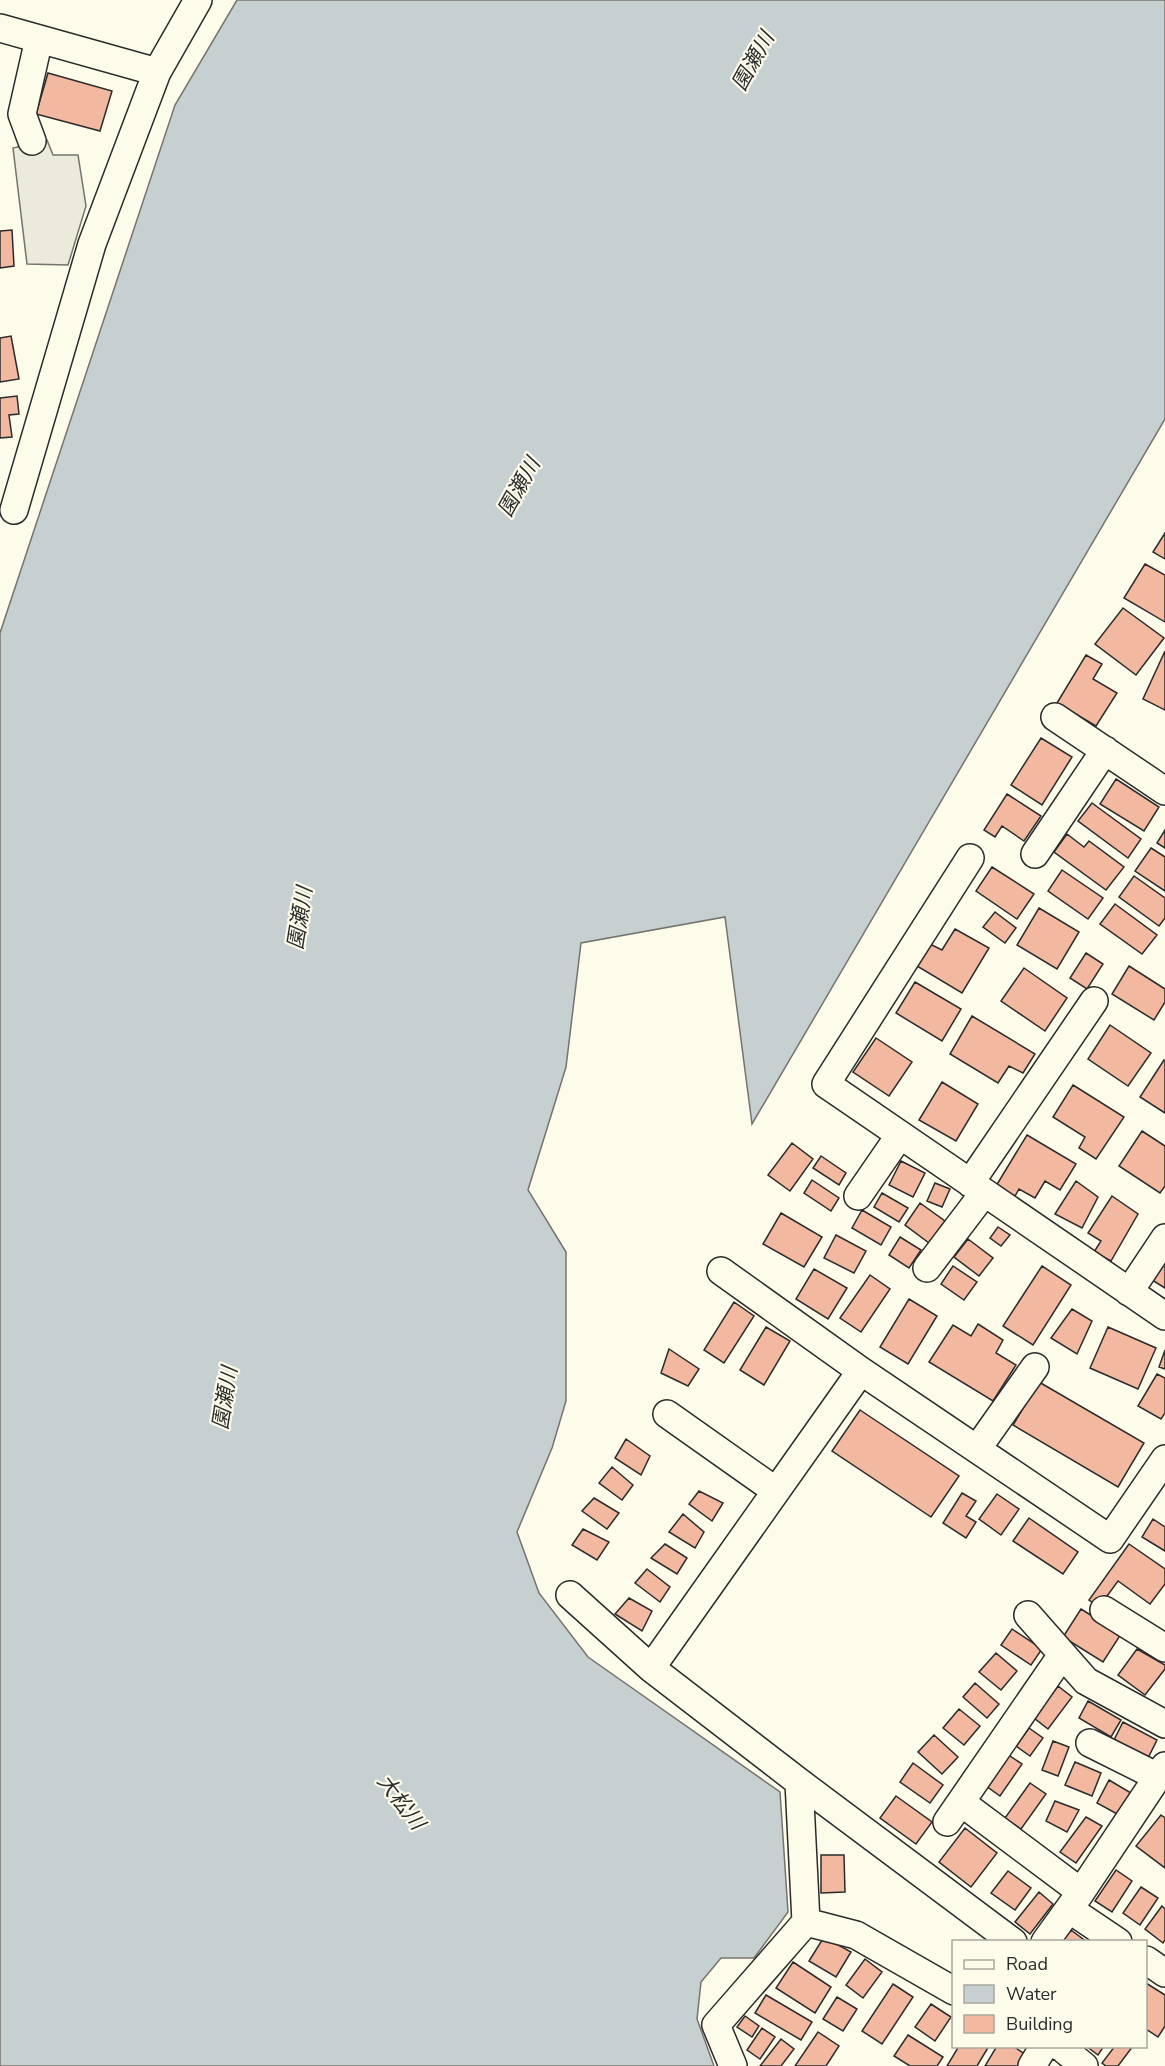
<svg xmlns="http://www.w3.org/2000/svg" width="1165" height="2066" viewBox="0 0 1165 2066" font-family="'Nunito Sans','Noto Sans JP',sans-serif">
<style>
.parking{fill:#eceadb;stroke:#74746e;stroke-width:1.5}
.water{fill:#c7d0d0;stroke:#74746e;stroke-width:1.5}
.building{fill:#f2b8a0;stroke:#2b2b2b;stroke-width:1.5}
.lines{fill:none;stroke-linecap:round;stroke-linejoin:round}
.street-casing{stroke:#2b2b2b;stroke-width:30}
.street{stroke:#fdfbea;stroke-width:27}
.labels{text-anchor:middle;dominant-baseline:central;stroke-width:4.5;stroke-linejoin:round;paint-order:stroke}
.water-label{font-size:21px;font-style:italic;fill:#2b2b2b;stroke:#fdfbea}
</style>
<rect width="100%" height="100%" fill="#fdfbea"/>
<path class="parking" d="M47,140L53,155H78L86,206L68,265L27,264L13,148Z"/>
<path class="water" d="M237,0H1165V419L752,1124L725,917L581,943L566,1067L528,1190L566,1252V1401L552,1448L517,1532L539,1593L588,1657L780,1792L788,1912L754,1958H721L701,1982L697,2019L714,2066H0V633L175,105Z"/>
<path class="building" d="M48,73L112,91L100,131L36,114Z
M12,230L14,266L0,268V231Z
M11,336L19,379L0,382V338Z
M17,396L19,414L9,415L12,437L0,438V398Z
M1165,533V559L1153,552Z
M1145,564L1165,575V622L1124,598Z
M1123,608L1164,638L1136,675L1095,644Z
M1165,651V710L1143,699Z
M1086,655L1102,664L1093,679L1117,693L1096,726L1057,703Z
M1041,738L1072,757L1042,805L1011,785Z
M1116,779L1159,807L1144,831L1100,804Z
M1007,794L1041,816L1024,841L1002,826L995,837L984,830Z
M1092,803L1141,839L1128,858L1078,821Z
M1165,830V848L1157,843Z
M1067,834L1084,847L1089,841L1124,867L1106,890L1054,852Z
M1151,848L1165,857V891L1135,871Z
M992,867L1034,894L1017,919L976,891Z
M1062,870L1103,898L1088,919L1048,891Z
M1134,876L1165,898V918L1159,926L1119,897Z
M1115,904L1157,935L1142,954L1100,924Z
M1039,908L1079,932L1057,969L1017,945Z
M995,912L1016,928L1005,943L983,927Z
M955,929L989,948L962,993L917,966L930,944L942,950Z
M1086,953L1103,964L1087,989L1070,978Z
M1129,966L1165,989V1002L1154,1020L1112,994Z
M1024,968L1067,998L1045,1031L1001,1001Z
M915,982L961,1009L942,1041L896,1013Z
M972,1016L1035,1054L1023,1073L1009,1066L998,1083L950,1054Z
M1110,1025L1151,1053L1128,1086L1088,1059Z
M876,1038L912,1062L889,1096L853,1072Z
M1164,1060L1165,1061V1113L1140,1097Z
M942,1082L978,1104L956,1141L919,1120Z
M1073,1085L1124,1117L1096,1159L1079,1148L1085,1137L1053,1117Z
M1142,1131L1165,1146V1186L1160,1193L1119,1166Z
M1027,1135L1076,1164L1060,1190L1045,1181L1035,1198L1019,1189L1015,1196L996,1186Z
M792,1143L813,1159L790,1191L768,1175Z
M821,1156L846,1173L839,1185L813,1168Z
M901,1161L925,1173L913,1197L889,1185Z
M812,1180L839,1198L831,1211L804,1193Z
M1076,1181L1098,1197L1082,1228L1055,1214Z
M935,1183L950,1189L942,1207L927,1201Z
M882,1193L908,1208L899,1222L874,1207Z
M1112,1196L1138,1214L1111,1261L1094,1252L1101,1241L1088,1233Z
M920,1203L945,1221L929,1243L905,1225Z
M862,1210L891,1227L881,1245L852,1228Z
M781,1213L822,1237L804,1267L763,1244Z
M998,1227L1010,1235L1001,1246L990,1238Z
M836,1235L866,1251L854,1273L824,1258Z
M900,1237L921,1250L909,1268L889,1255Z
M968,1239L993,1258L979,1276L954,1257Z
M1162,1263L1165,1264V1288L1152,1280Z
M953,1266L977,1282L964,1300L941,1284Z
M1042,1266L1071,1285L1033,1345L1003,1326Z
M814,1269L847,1288L828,1319L796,1299Z
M870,1275L890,1289L861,1332L840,1318Z
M909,1299L937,1316L908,1364L880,1347Z
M734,1302L754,1316L724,1363L704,1350Z
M1072,1309L1092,1321L1077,1354L1051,1338Z
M978,1324L1003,1340L996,1353L1016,1365L993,1401L929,1362L953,1325L971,1336Z
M766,1327L790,1341L764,1385L740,1370Z
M1108,1327L1156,1348L1138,1389L1090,1368Z
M669,1349L699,1369L688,1386L661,1373Z
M1165,1350V1369L1159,1367Z
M1157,1374L1165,1378V1413L1161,1419L1138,1406Z
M1039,1382L1144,1443L1118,1487L1013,1425Z
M860,1410L959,1476L931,1517L832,1451Z
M626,1439L650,1456L641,1475L615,1458Z
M612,1467L633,1485L622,1500L599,1483Z
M699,1491L723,1503L712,1521L689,1504Z
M962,1493L976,1501L966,1516L976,1522L966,1538L943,1523Z
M997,1494L1019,1509L1001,1535L979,1519Z
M594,1498L619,1513L607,1529L582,1511Z
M683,1514L704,1532L695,1548L669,1532Z
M1029,1518L1078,1552L1063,1574L1013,1541Z
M1153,1519L1165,1527V1551L1142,1537Z
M583,1529L609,1542L597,1560L572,1545Z
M665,1544L687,1558L677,1574L651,1558Z
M1129,1544L1165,1569V1584L1150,1604L1118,1581L1099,1607L1089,1600Z
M647,1569L670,1587L660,1602L635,1583Z
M629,1598L652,1611L642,1631L615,1614Z
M1081,1609L1121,1634L1103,1662L1063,1637Z
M1012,1629L1042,1649L1031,1665L1001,1645Z
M1137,1649L1165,1665V1669L1145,1695L1118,1675Z
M996,1653L1017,1671L1001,1690L979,1672Z
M975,1683L999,1704L987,1718L963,1697Z
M1058,1686L1072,1697L1048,1729L1034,1718Z
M1088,1701L1121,1720L1111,1737L1079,1718Z
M959,1709L980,1726L964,1745L943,1728Z
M1123,1722L1157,1740L1148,1758L1114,1740Z
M1029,1728L1043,1738L1030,1756L1016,1746Z
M934,1735L958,1757L942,1774L918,1752Z
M1053,1741L1069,1747L1058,1776L1042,1770Z
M1004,1752L1022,1764L1000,1796L982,1783Z
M1075,1762L1101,1773L1092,1796L1065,1785Z
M913,1763L943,1785L930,1803L900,1782Z
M1109,1780L1131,1793L1119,1815L1097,1803Z
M1030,1783L1046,1794L1021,1829L1005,1818Z
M896,1796L932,1822L916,1844L880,1818Z
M1055,1801L1079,1810L1067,1832L1046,1821Z
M1161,1815L1165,1818V1868L1136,1846Z
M1086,1817L1102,1826L1076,1863L1060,1852Z
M965,1828L997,1853L971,1887L939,1862Z
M821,1855H844L845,1892L821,1893Z
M1116,1870L1132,1881L1112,1912L1095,1901Z
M1008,1871L1031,1888L1015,1910L991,1893Z
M1141,1887L1158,1898L1140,1925L1123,1913Z
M1039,1892L1053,1904L1030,1934L1015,1922Z
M1162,1906L1165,1909V1940L1163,1943L1145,1929Z
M1071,1930L1087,1942H1062Z
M824,1937L851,1952L836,1977L809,1961Z
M865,1959L882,1972L863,1998L846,1985Z
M793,1962L831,1987L815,2013L776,1988Z
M1146,1983L1165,1995V2026L1158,2037L1146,2029Z
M893,1984L913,1997L882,2044L862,2031Z
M766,1995L812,2022L801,2040L755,2013Z
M837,1997L857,2009L843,2031L823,2019Z
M931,2004L951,2017L935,2041L915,2027Z
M745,2016L759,2026L752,2037L737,2027Z
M762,2028L775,2037L760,2059L747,2050Z
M818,2032L839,2046L826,2066H795Z
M908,2035L943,2057L937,2066H910L894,2056Z
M781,2039L794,2049L781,2066H760Z
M959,2046H989L977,2066H947Z
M997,2046H1013L1029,2057L1023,2066H985Z
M1086,2046H1104L1098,2055Z
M1115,2046H1133L1118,2066H1106L1102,2063Z"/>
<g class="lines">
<defs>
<path id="street" d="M0,28L157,72
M32,141L22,114L39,39
M14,510L92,244L157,72L198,0
M1055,717L1165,791
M1035,854L1105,750
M970,858L826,1084L1165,1316
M970,1183L1094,1001
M858,1196L900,1135
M927,1268L984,1193
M721,1271L861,1371L1110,1539L1165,1459
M1129,1292L1165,1238
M667,1414L776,1491
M977,1449L1035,1367
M570,1595L651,1668L799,1782L1013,1942
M1104,1610L1165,1648
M1028,1615L1086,1681L1165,1724
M651,1668L861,1371
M1090,1743L1158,1777
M799,1782L806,1922L856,1935L954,1991
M962,1803L1081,1892
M947,1822L1062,1655
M1069,1909L1118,1942
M1045,1942L1081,1892L1165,1766
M1146,1960L1165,1973
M1058,2046L1062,2048L1084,2066
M733,2066L716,2025L806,1922
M1032,2066L1044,2046"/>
</defs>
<use href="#street" class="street-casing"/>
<use href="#street" class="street"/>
</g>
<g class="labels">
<g class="water-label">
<text transform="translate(753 61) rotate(-61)">園瀬川</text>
<text transform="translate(519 487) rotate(-61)">園瀬川</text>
<text transform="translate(300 918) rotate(-81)">園瀬川</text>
<text transform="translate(225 1398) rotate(-81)">園瀬川</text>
<text transform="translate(401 1802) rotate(53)">大松川</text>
</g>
</g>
<rect x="952" y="1940" width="195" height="108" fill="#fdfbea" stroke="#a9a89e" stroke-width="1.5"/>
<rect x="964" y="1960" width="30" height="9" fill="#fdfbea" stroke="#a9a89e" stroke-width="1.5"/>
<text x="1006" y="1970" font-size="18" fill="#2b2b2b">Road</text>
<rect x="964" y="1985" width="30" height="18" fill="#c7d0d0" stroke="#a9a89e" stroke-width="1.5"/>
<text x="1006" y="2000" font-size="18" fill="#2b2b2b">Water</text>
<rect x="964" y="2015" width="30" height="18" fill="#f2b8a0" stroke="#a9a89e" stroke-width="1.5"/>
<text x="1006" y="2030" font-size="18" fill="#2b2b2b">Building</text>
</svg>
